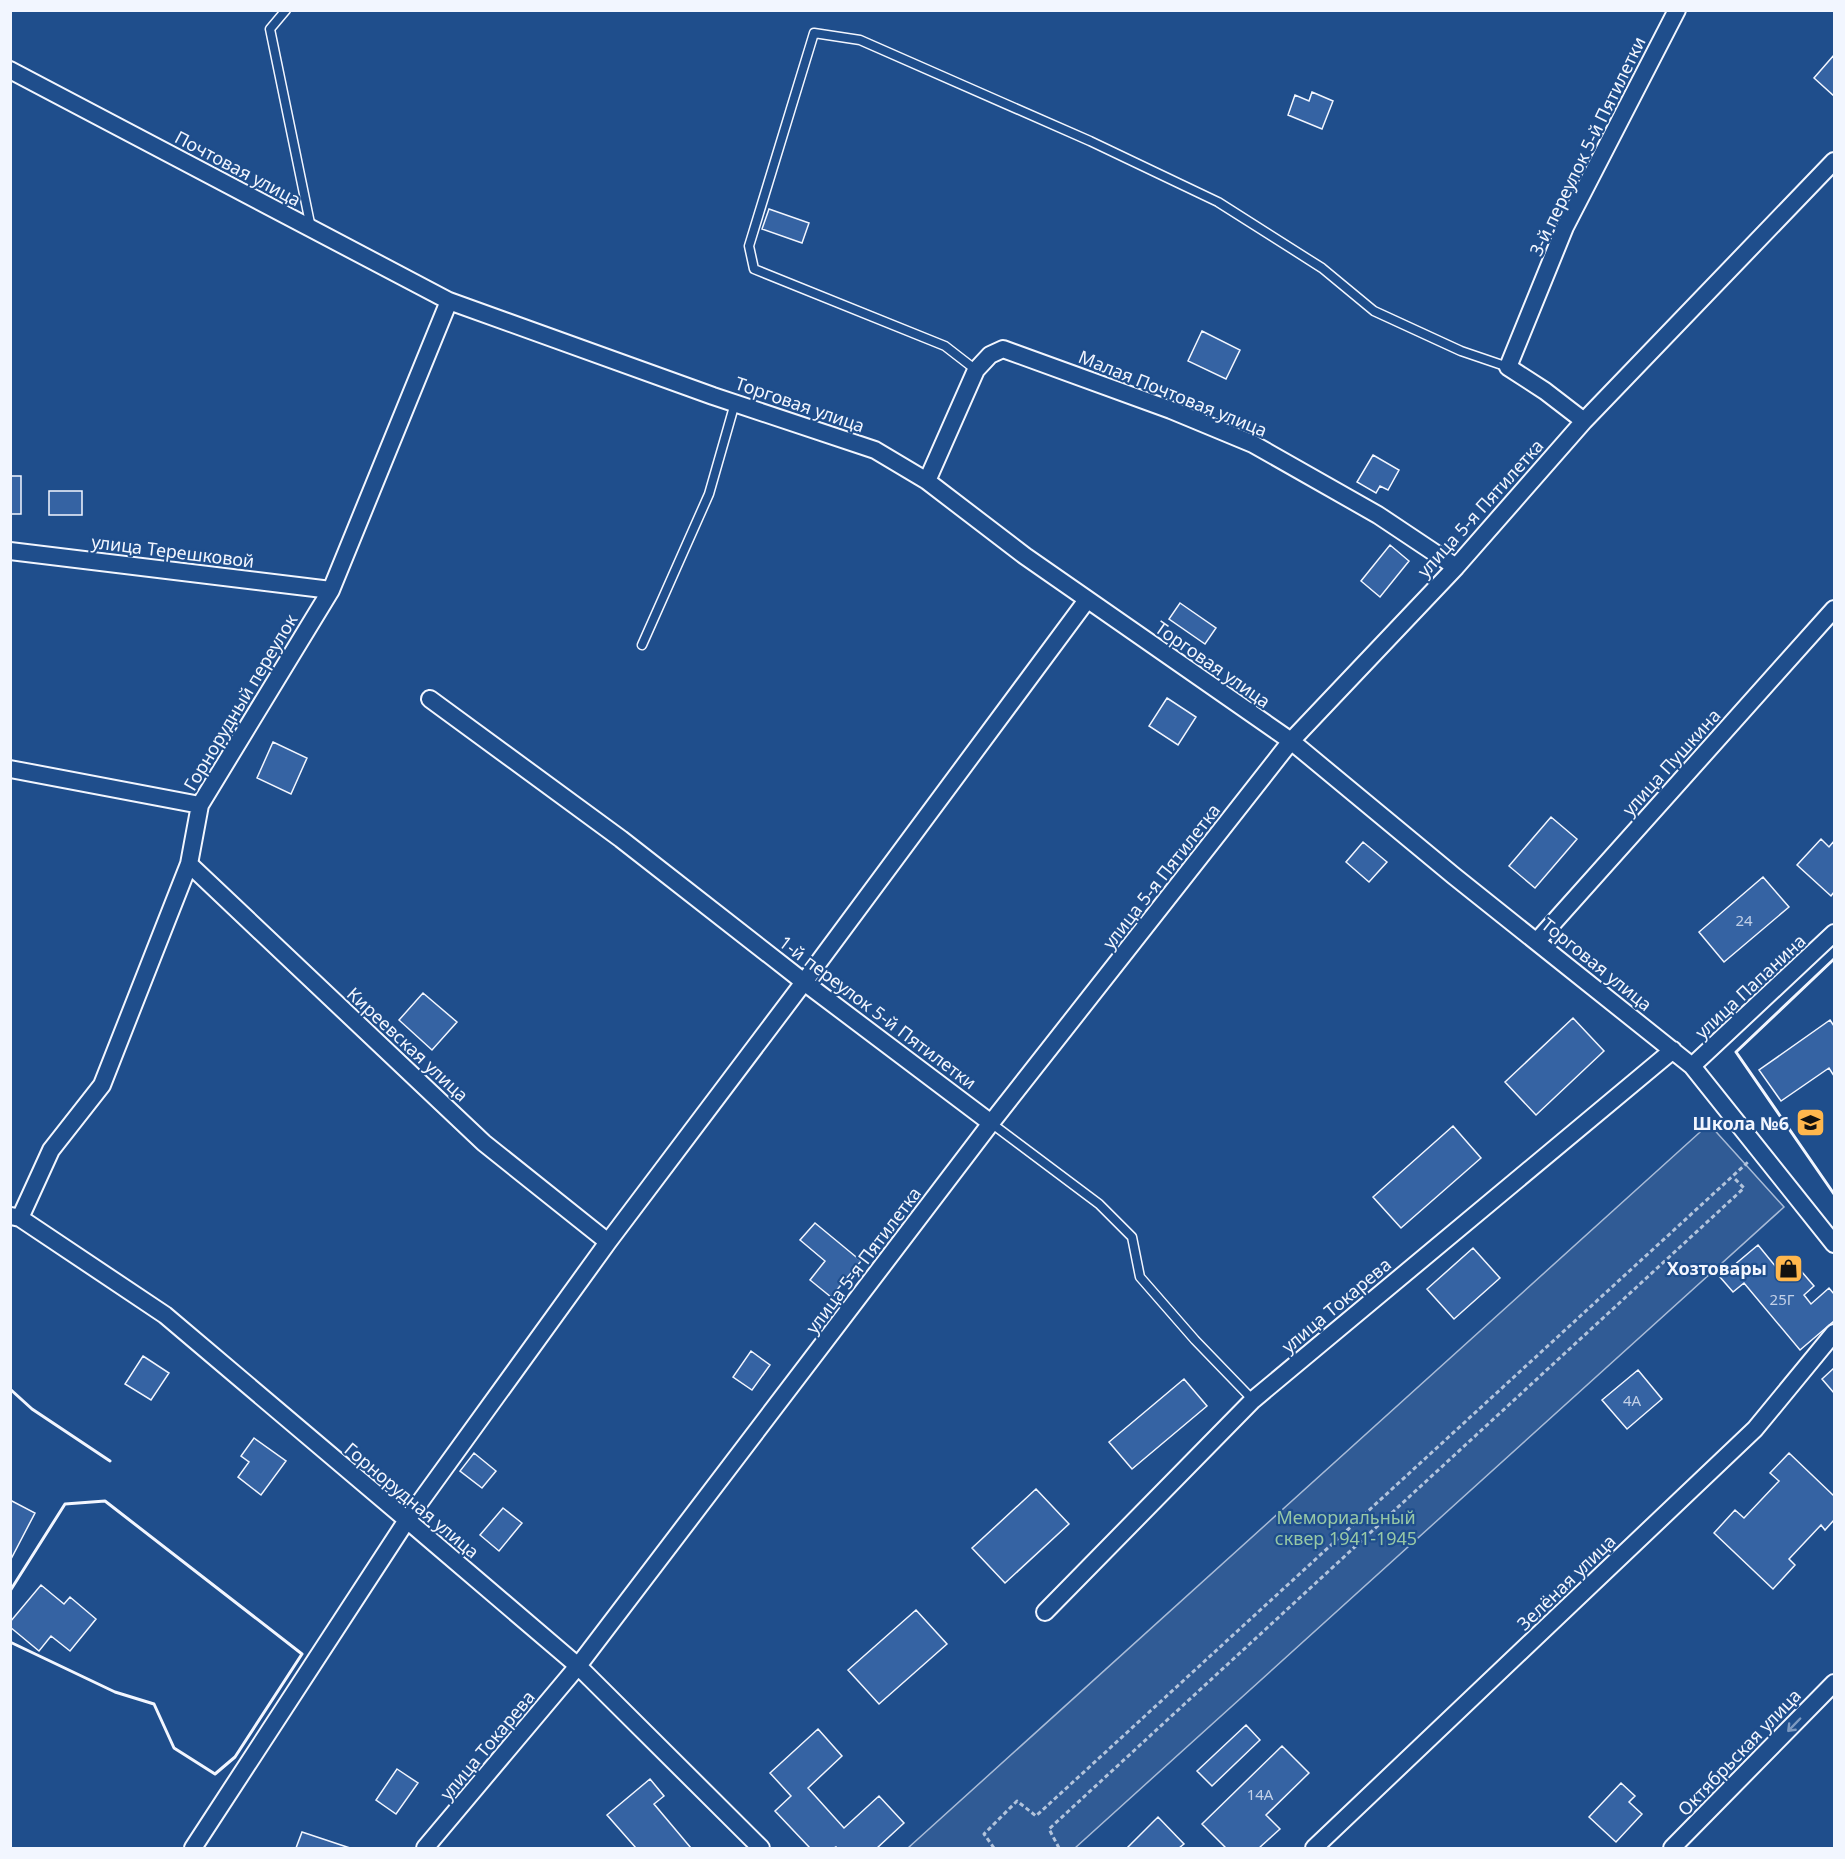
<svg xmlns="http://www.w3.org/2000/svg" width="1845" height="1859" viewBox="0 0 1845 1859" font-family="'Noto Sans',sans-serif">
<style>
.built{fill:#305b95;stroke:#a8bbd7;stroke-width:1.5}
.building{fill:#3563a3;stroke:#f2f6ff;stroke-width:1.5}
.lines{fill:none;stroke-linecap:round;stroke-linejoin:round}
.lane-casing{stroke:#f2f6ff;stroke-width:11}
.street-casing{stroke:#f2f6ff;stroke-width:20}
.path{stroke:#b3c4dc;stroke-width:3;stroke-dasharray:4.5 3;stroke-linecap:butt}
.lane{stroke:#1f4e8c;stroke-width:8}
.street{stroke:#1f4e8c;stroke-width:16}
.wall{stroke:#f2f6ff;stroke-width:3}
.oneway{stroke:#7e9ac0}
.labels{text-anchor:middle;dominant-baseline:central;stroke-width:4.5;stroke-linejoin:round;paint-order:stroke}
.number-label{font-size:15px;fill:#c3d1e8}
.street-label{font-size:18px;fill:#f2f6ff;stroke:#1f4e8c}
.poi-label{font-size:18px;font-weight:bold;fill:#f2f6ff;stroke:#1f4e8c;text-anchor:end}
.park-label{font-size:18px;fill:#97c8a6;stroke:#1f4e8c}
</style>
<rect width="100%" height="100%" fill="#1f4e8c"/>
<path class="built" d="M1709,1124L1784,1207L1075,1848H908Z"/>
<path class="building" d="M1834,55V96L1814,78Z
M1312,92L1333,101L1322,129L1288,115L1295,95L1309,101Z
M769,209L809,223L802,243L762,229Z
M1202,331L1240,350L1226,379L1188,361Z
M1373,455L1399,470L1388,490L1380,486L1376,493L1357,482Z
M10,476H21V514H10Z
M49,491H82V515H49Z
M1390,545L1409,561L1380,597L1361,581Z
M1180,603L1216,628L1205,644L1169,619Z
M1167,698L1196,717L1178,745L1149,726Z
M273,742L307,758L291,794L257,778Z
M1551,817L1577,839L1535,888L1509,866Z
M1821,839L1829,847L1834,841V892L1831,896L1797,865Z
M1363,842L1387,862L1369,882L1346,862Z
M1763,877L1789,907L1724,962L1699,932Z
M423,993L457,1022L432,1050L399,1020Z
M1573,1018L1604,1051L1536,1115L1505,1082Z
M1830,1020L1834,1026V1076L1829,1068L1781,1101L1759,1070Z
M1453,1126L1481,1158L1401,1228L1373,1197Z
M815,1223L861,1261L831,1297L810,1280L825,1261L800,1240Z
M1758,1245L1776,1267L1789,1257L1814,1286L1804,1295L1811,1304L1829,1288L1834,1294V1321L1800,1350L1744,1283L1733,1292L1720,1277Z
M1473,1248L1500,1278L1454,1319L1427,1289Z
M751,1351L770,1365L752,1390L733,1377Z
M143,1356L169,1373L151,1400L125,1384Z
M1834,1368V1393L1822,1379Z
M1638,1370L1662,1399L1627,1429L1602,1400Z
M1184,1379L1207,1406L1132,1469L1109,1442Z
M254,1438L286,1461L261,1495L238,1477L249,1462L241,1456Z
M474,1453L496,1471L482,1488L460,1471Z
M1789,1453L1834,1496V1520L1825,1530L1821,1525L1789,1559L1795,1565L1773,1589L1714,1533L1735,1510L1744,1518L1779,1481L1770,1473Z
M1036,1489L1069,1524L1005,1583L972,1548Z
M10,1500L35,1513L10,1561Z
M503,1508L522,1523L499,1551L480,1535Z
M41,1585L64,1604L70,1597L96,1619L70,1651L51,1636L39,1651L10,1627V1622Z
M916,1610L947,1644L879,1704L848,1670Z
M1246,1725L1260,1740L1212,1786L1197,1771Z
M818,1729L842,1756L808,1788L844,1828L879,1796L904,1823L877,1848H837L836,1847L834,1848H810L775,1811L791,1796L770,1773Z
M1282,1746L1309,1773L1266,1815L1280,1829L1259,1848H1226L1202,1824Z
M397,1769L418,1783L396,1814L376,1800Z
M650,1779L664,1796L654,1804L691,1848H636L607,1815Z
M1621,1783L1635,1796L1629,1802L1642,1814L1616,1842L1589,1817Z
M1158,1817L1184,1844L1179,1848H1127Z
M302,1832L350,1848H296Z"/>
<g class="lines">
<defs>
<path id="lane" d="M286,10L270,29L311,228
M976,370L945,346L754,269L749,246L814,33L860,40L1090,141L1218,202L1322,268L1374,311L1461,351L1508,367
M642,645L709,494L735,403
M991,1123L1099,1204L1132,1237L1140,1277L1195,1340L1253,1400"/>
<path id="street" d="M10,70L449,301L713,396L875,450L927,481L1025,556L1291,741L1454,876L1692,1066L1834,1244
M1584,421L1545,391L1508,367L1565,227L1677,10
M927,481L976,370L990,355L1003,349L1171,410L1253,444L1378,515L1456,567
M10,551L331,590
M430,699L621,839L804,982L991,1123
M10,769L200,805
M189,864L484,1143L608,1242
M1537,941L1834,609
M1692,1066L1834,933
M11,1216L20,1218L165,1315L407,1520L578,1666L761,1848
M20,1218L51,1150L102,1085L189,864L200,805L331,590L449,301
M1045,1612L1253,1400L1673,1050
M193,1848L407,1520L608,1242L804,982L1087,600
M425,1848L578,1666L991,1123L1291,741L1456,567L1584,421L1834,161
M1314,1848L1755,1429L1834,1333
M1672,1848L1834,1683"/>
</defs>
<use href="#lane" class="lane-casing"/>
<use href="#street" class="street-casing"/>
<path class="path" d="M994,1848L984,1834L1017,1801L1036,1816L1748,1162
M1059,1848L1049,1829L1744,1188L1733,1177"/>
<use href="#lane" class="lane"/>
<use href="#street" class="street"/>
<path class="wall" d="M1834,959L1736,1052L1834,1194
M10,1389L32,1409L110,1461
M10,1591L65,1504L105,1501L302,1654L235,1757L215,1774L174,1748L154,1704L115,1692L10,1642"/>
</g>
<defs><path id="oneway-shaft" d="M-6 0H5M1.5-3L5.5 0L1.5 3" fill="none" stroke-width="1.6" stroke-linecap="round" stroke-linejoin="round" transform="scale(1.5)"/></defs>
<use class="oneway" href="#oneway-shaft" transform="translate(1794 1725) rotate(134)"/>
<defs>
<symbol id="school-square" viewBox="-11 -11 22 22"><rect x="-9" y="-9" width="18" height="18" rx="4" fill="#ffb74d" stroke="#1f4e8c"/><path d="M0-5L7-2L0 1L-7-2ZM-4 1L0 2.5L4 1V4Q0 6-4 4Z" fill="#111"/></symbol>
<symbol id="shop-square" viewBox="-11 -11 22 22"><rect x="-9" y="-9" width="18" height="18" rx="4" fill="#ffb74d" stroke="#1f4e8c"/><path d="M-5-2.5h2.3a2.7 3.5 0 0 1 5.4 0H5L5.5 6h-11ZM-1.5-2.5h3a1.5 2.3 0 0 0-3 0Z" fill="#111"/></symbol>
</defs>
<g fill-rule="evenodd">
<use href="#school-square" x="1794" y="1106" width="33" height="33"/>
<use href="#shop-square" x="1772" y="1252" width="33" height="33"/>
</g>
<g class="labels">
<g class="number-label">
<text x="1744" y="920">24</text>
<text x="1782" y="1299">25Г</text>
<text x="1632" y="1400">4А</text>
<text x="1260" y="1794">14А</text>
</g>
<g class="street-label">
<text transform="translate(1587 146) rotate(-64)">3-й переулок 5-й Пятилетки</text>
<text transform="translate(238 168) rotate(28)">Почтовая улица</text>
<text transform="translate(1173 393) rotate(22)">Малая Почтовая улица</text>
<text transform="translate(800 404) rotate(19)">Торговая улица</text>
<text transform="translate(1480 508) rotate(-48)">улица 5-я Пятилетка</text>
<text transform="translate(173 551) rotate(7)">улица Терешковой</text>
<text transform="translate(1213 664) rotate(35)">Торговая улица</text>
<text transform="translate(240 702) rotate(-59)">Горнорудный переулок</text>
<text transform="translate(1671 762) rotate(-48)">улица Пушкина</text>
<text transform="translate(1161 876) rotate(-52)">улица 5-я Пятилетка</text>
<text transform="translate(1597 964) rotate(39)">Торговая улица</text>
<text transform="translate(1750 986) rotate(-43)">улица Папанина</text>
<text transform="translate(878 1012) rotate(37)">1-й переулок 5-й Пятилетки</text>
<text transform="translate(408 1044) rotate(43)">Киреевская улица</text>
<text transform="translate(863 1260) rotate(-53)">улица 5-я Пятилетка</text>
<text transform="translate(1336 1305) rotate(-40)">улица Токарева</text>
<text transform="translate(412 1500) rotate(40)">Горнорудная улица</text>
<text transform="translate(1566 1582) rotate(-44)">Зелёная улица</text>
<text transform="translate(487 1745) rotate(-50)">улица Токарева</text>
<text transform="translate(1739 1752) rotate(-46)">Октябрьская улица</text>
</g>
<g class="poi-label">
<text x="1789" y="1123">Школа №6</text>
<text x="1767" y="1268">Хозтовары</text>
</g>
<g class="park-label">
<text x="1346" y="1517">Мемориальный<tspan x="1346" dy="21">сквер 1941-1945</tspan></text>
</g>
</g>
<rect width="1845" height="1859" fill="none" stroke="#f2f6ff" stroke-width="24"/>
</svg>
